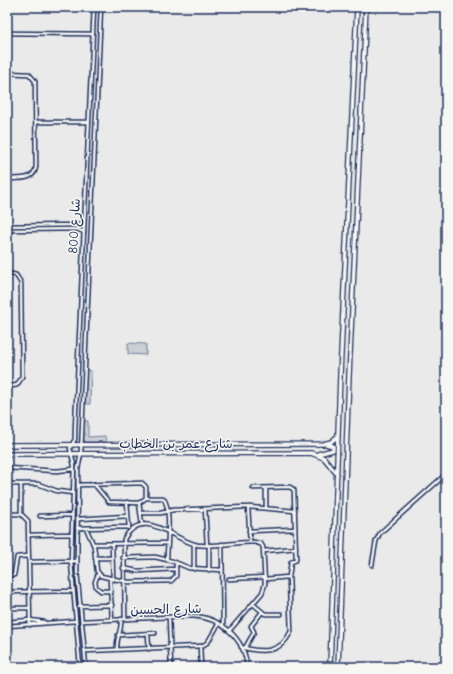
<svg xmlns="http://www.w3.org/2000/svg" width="453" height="674" viewBox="0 0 453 674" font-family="'Comic Neue','Playpen Sans Arabic',sans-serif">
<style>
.green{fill:#caced5;stroke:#727e9a}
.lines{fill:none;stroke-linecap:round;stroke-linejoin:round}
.street-casing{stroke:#1b2f5e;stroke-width:5.5}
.secondary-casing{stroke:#1b2f5e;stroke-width:6}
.street{stroke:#f6f6f2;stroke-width:2.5}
.secondary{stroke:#f6f6f2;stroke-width:3.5}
.labels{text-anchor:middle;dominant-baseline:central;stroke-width:3;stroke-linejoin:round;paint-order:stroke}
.street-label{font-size:13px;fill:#1b2f5e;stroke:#f6f6f2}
</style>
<rect width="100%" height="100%" fill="#e9eae9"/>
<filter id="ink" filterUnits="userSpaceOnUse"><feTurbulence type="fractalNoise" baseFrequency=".025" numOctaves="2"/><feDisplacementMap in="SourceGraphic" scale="8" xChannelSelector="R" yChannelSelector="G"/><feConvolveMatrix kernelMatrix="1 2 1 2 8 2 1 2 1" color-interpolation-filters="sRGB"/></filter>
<g filter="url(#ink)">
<path class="green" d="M128,343L146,344V355L128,354Z
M86,370L91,371L90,404H84Z
M83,421H88V437L105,436L106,442H85L83,438Z"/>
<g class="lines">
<defs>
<path id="street" d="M7,33L93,34
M7,73L29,74L35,81L36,166C35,181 19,178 7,179
M36,122H89
M7,226L77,225L84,222
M7,230L77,229L84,232
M7,273L16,275L21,283L22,377L17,385L7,387
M7,468L57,471L74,469
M7,484H38L57,491L73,493
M21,484V514
M94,484L109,502L139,503L142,524
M78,485L142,483L146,487V498
M127,502L129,528
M139,503L146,498H163C172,507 167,546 167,559
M248,507L250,542
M266,508V488
M205,509L207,545
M142,513H161L173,510L248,507L295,511
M7,514H21L28,521L30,625
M40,516L72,515
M78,519L128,516
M77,528L129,527
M86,528L94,546L97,571L101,576L128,582L171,581L176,576V563
M249,531L295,529
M29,535L71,534
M93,544L167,543
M112,544L113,580
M194,544V569
M222,544L223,625
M209,545V570
M264,551L296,548
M95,558H112
M123,558L155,557L172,561L189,568L222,570
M29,562L77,561
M372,565L376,541L380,533L446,474
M123,568L137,571L176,569
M98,574L95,582L96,587L101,591H111
M7,576L14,575L17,557L29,556
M110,579L112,620
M229,579L265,577
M265,579L289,577
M7,592L73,591
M253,604L265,614H281
M79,606L112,605
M7,608H29
M169,617L171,667
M125,619L124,539C144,505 173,541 198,545C216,547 235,542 254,542L261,544L263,547L265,584L262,593L229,631
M82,621L192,616C220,617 245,638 247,667
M7,622L30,620L44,622
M7,626L76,621
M148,634L149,649
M118,635L155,633
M200,646L201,667
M241,647C262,653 281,654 291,631L289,577L291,562L296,560L294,490L290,487L253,488
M245,648L254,632L251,626L262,612
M117,650C116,635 122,633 121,619
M85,651L202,646L208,642L219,623
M80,667L71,561L74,465L70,448L75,439V429L94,7
M86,667L77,572L78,469L81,453L101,7"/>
<path id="secondary" d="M7,445L323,444L331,442L338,436
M7,454L311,453L324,458L337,474
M318,454L333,450V446L326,444
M330,667L340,375L357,7
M338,667L349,376L366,7"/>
</defs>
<use href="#street" class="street-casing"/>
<use href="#secondary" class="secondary-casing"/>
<use href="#street" class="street"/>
<use href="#secondary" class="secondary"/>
</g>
</g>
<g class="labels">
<g class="street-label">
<text transform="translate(74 226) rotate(-87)">شارع 800</text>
<text x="176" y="443">شارع عمر بن الخطاب</text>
<text transform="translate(166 609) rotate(-1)">شارع الحسين</text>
</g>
</g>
<rect width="453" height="674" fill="none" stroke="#f6f6f2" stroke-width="24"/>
<rect x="12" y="12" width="429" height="650" fill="none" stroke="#1b2f5e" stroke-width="1.5" filter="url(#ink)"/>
</svg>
